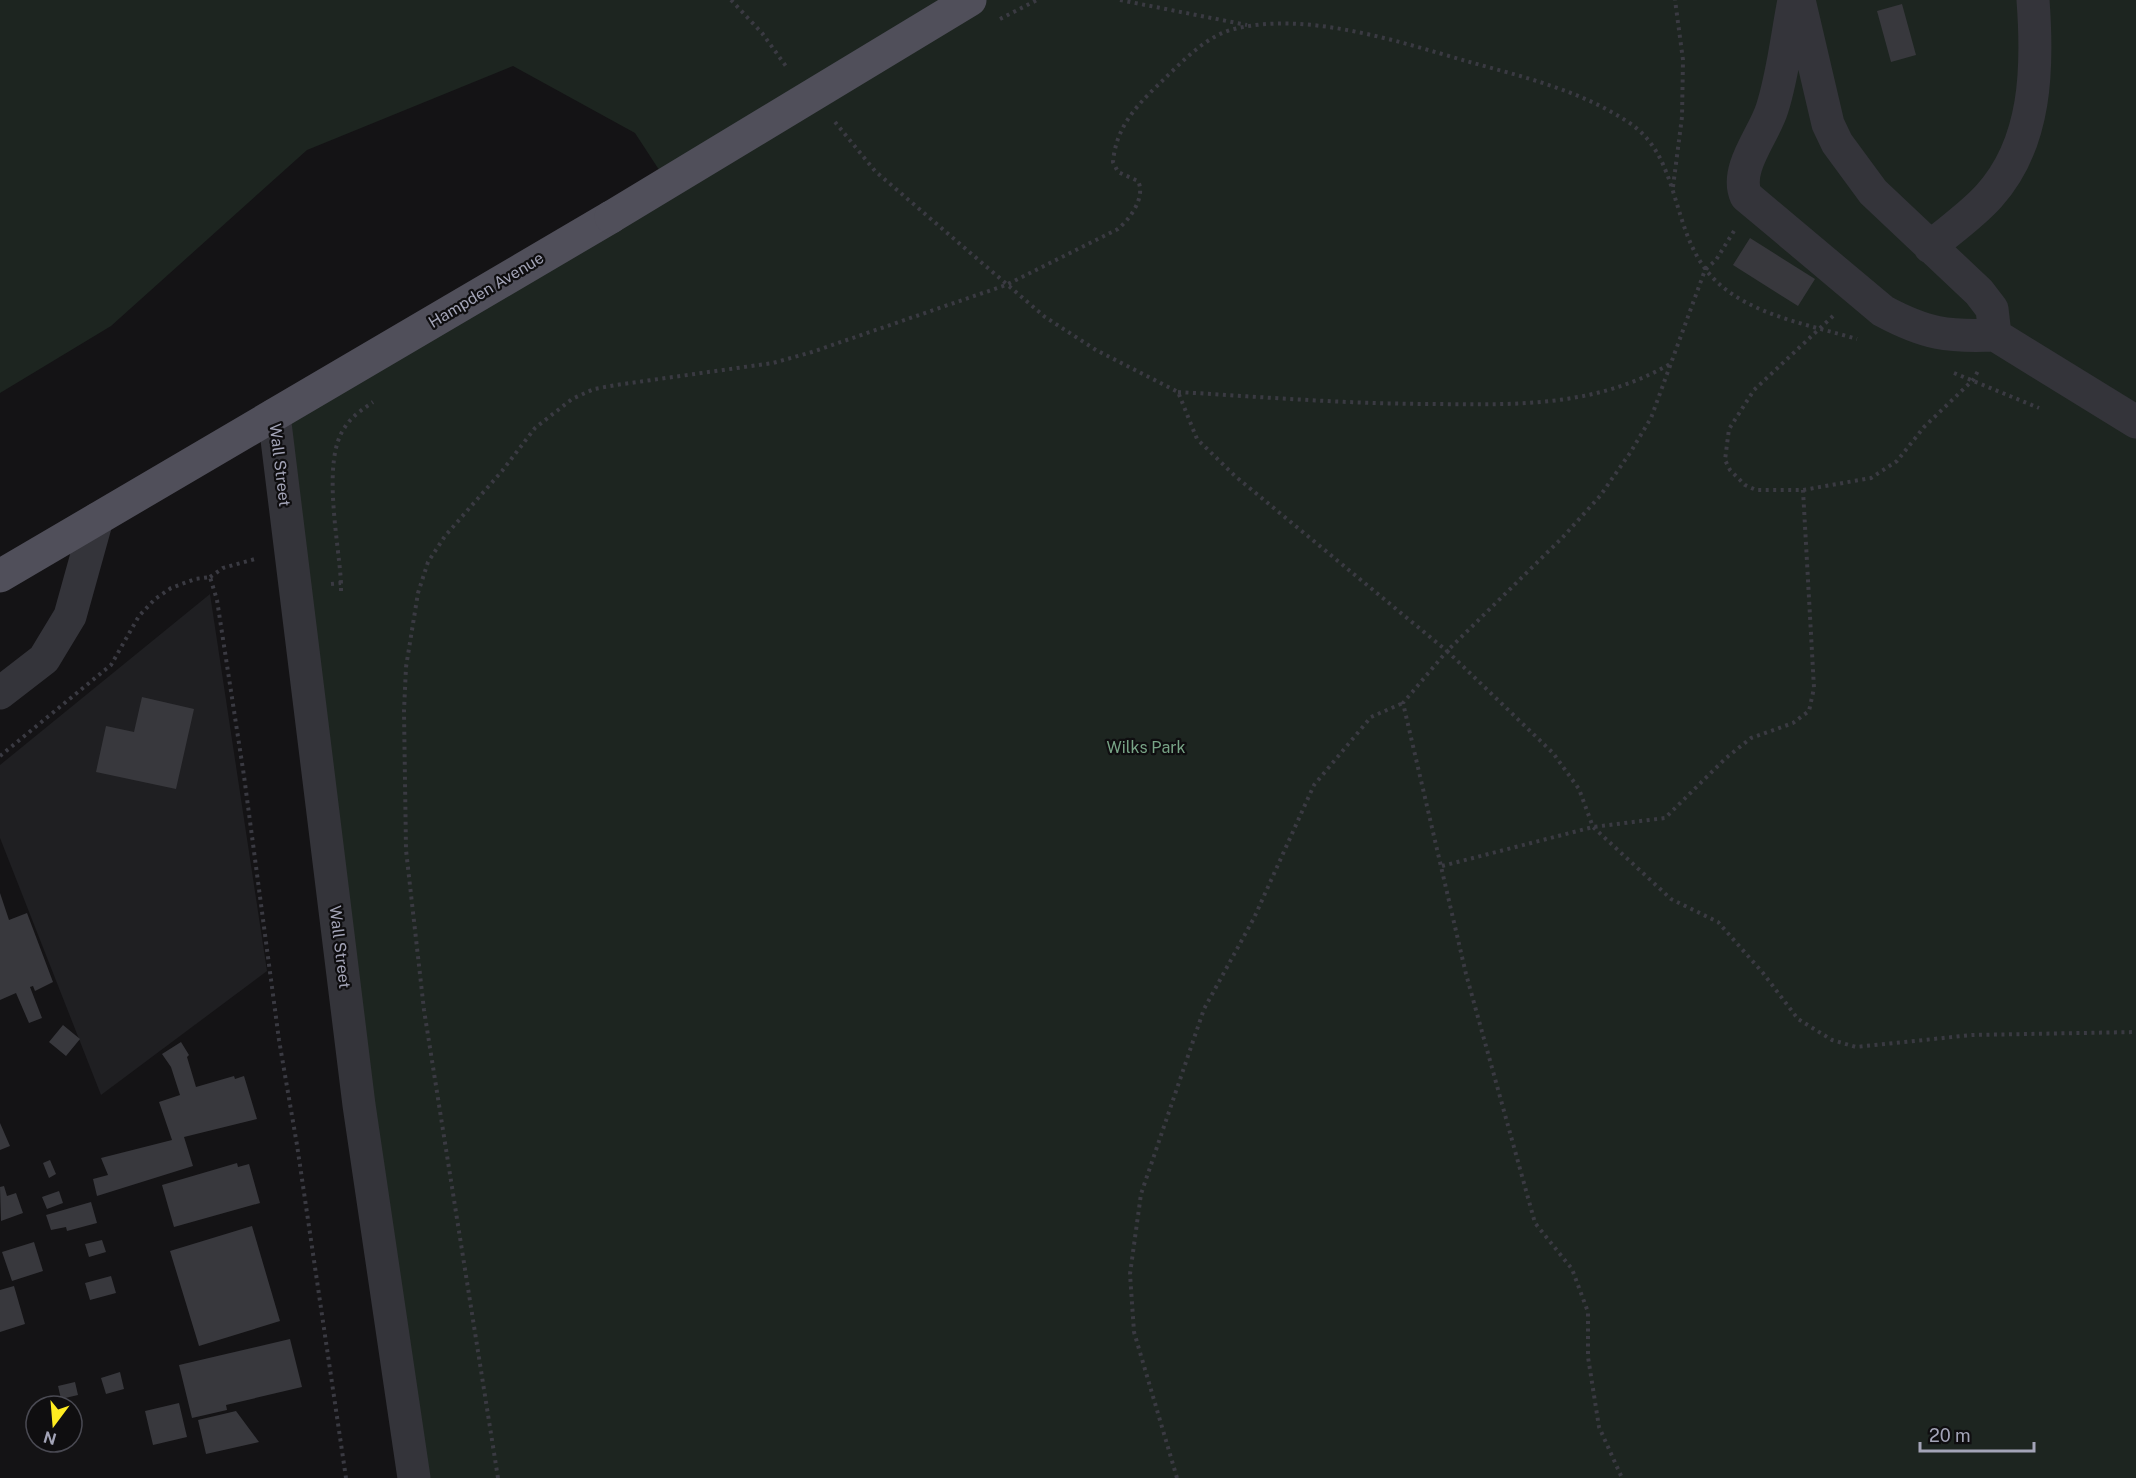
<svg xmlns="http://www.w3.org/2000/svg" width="2136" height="1478" viewBox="0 0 2136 1478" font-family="'Public Sans',sans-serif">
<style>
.built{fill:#1f1f22}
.green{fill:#1d2520}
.building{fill:#38383d}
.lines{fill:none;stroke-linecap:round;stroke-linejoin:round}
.path{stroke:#3a3a42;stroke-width:4;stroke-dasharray:3 4.5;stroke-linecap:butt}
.minor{stroke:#34343a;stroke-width:33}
.major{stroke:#504f5a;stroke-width:33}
.major-bridge{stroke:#504f5a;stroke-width:33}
.labels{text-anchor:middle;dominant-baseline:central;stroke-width:4.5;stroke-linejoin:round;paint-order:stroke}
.street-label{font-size:16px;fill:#a3a4b7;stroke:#0f0e10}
.park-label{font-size:16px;fill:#78a486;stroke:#0f0e10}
</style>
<rect width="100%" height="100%" fill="#141315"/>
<path class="built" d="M210,594L267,971L101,1095L0,838V765Z"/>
<path class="green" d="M0,0H2136V1478H414L274,415L667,182L635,133L513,66L307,150L111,326L0,393Z"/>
<path class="building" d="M1902,4L1916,55L1891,62L1877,11Z
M1750,238L1815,279L1798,306L1733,265Z
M142,697L194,709L176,789L96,772L106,726L134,732Z
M0,893L9,920L27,913L53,982L35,991L33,986L30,987L42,1018L29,1023L16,993L0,1000Z
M63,1025L80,1039L66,1056L49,1042Z
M181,1042L189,1055L187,1057L196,1087L234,1076L235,1079L244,1076L257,1119L184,1137L193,1166L97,1196L93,1179L108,1175L101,1158L172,1140L159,1102L180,1095L171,1067L162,1054Z
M0,1123L10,1146L0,1150Z
M50,1160L56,1174L49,1178L43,1163Z
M237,1163L238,1167L249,1164L260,1203L174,1227L162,1185Z
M4,1186L7,1196L16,1193L23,1213L1,1221L0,1187Z
M59,1191L63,1203L47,1209L42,1197Z
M91,1202L97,1223L67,1231L66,1227L51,1230L46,1215Z
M252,1226L280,1321L199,1346L170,1251Z
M102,1240L106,1252L89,1257L85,1244Z
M34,1242L43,1271L12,1281L2,1252Z
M111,1276L116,1293L90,1300L85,1283Z
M14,1286L25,1324L0,1332V1290Z
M290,1339L302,1387L226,1405L227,1410L192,1418L179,1365Z
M120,1372L124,1389L106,1394L101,1378Z
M75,1382L78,1395L61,1399L58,1386Z
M179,1403L187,1437L153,1445L145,1411Z
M236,1411L259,1442L206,1454L198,1420Z"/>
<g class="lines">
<path class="path" d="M731,0L762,33L788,69
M1120,0L1247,25
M1000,19L1037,0
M835,122L875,171L1045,317L1096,350L1178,392L1197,439L1235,476L1447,651L1403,703L1466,974L1535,1223L1572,1269L1588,1312V1357L1599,1427L1622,1478
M1673,187L1682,117L1683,60L1675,0
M1734,231L1716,260L1705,270L1651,418L1630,453L1600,496L1562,538L1447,651L1553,753L1579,789L1593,827L1671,899L1718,922L1763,973L1798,1019L1832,1040L1856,1047L1972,1035L2136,1032
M1833,316L1754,390L1729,429L1725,460L1730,470L1745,485L1756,490H1803L1871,478L1897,461L1924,427L1973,380L1978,371
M1954,373L2039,408
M1178,392C1263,397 1348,404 1434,404C1517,405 1595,407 1670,364
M210,577L223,568L255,559
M341,583C339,543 321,460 345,427C352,416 363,409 373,402
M331,584L341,583V594
M0,756L111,665L139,616L155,599L171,588L195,579L210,577L217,600L244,776L279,1040L297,1145L346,1478
M1442,866L1593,827L1665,818L1726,758L1751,738L1793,723L1809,711L1814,688L1803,490
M498,1478L424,1010L406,850L404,711L406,667L418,593L428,562L445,536L502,471L535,428L572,399L594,389L616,385L773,363L812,352L1006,285L1118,229C1130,219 1146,197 1138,181L1118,172L1113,162C1116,128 1135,107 1159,84C1180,64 1205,36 1234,29C1306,11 1397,41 1466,61C1520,76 1580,90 1628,122C1683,157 1669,235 1715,280C1750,315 1810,325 1857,339
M1177,1478L1134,1332L1130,1274L1141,1194L1204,1009L1254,918L1314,785L1371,717L1403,703"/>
<path class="minor" d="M1794,0C1787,36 1783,75 1772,109C1764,135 1734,169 1746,196L1883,311C1926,334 1947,337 1995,335
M1799,0L1828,124L1837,143L1873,192L1979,292L1992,309L1995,335L2136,422
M1930,247C1950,230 1972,215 1989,196C2037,143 2038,67 2033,0
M274,415L359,1105L414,1478
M0,693L44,659L70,616L97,519"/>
<path class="major" d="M0,576L611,217"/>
<path class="major-bridge" d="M611,217L970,0"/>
</g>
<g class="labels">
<g class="street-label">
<text transform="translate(486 290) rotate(-31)">Hampden Avenue</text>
<text transform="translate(280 465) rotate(83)">Wall Street</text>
<text transform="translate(340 947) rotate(83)">Wall Street</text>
</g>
<g class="park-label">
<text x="1146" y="747">Wilks Park</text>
</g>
</g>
<g transform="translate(54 1424) rotate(196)"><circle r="28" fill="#0f0e10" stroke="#4a4a53" stroke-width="1.5"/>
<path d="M0-4.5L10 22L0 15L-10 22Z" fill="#ffec21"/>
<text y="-9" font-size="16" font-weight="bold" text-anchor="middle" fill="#a3a4b7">N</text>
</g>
<path d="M1920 1442v9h114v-9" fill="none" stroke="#a3a4b7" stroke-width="3"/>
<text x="1929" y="1442" font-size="18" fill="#a3a4b7" stroke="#0f0e10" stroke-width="4.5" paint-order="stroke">20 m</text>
</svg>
